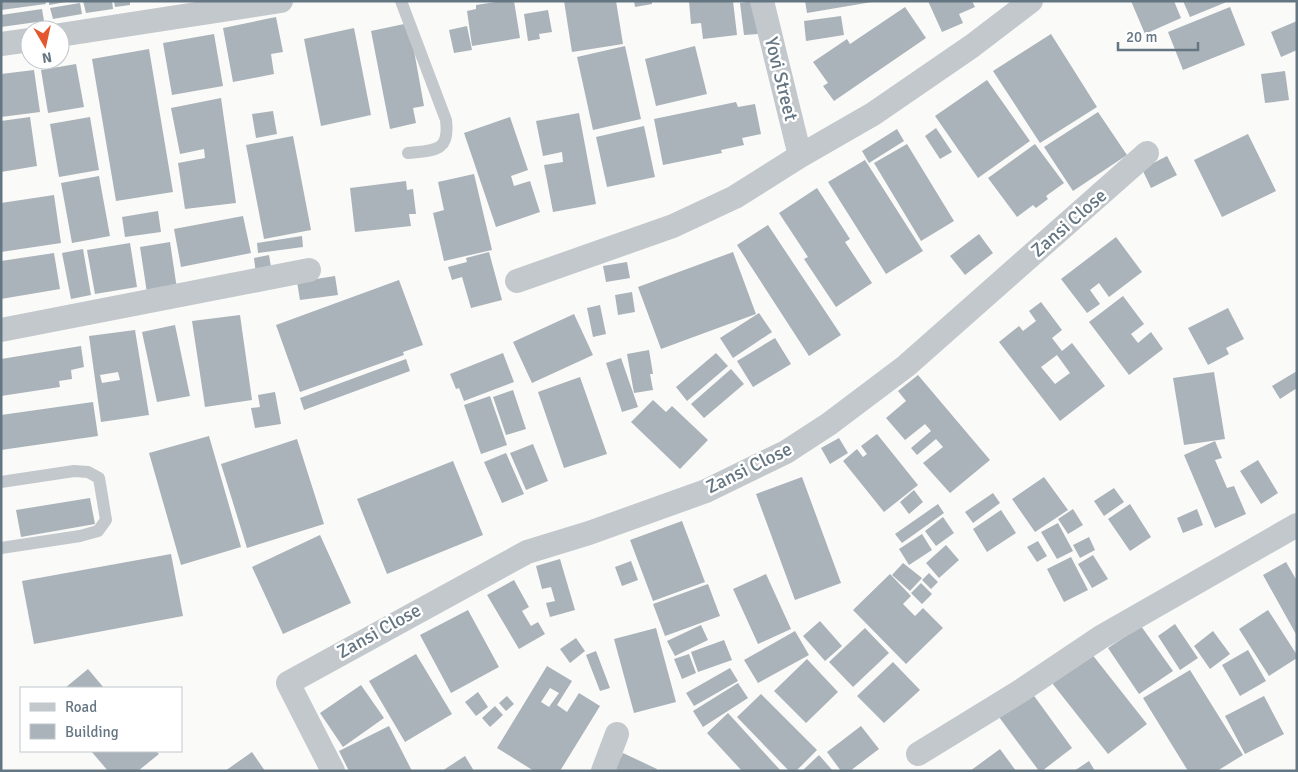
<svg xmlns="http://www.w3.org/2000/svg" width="1298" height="772" viewBox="0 0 1298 772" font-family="Signika,sans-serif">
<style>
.building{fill:#aab3b9;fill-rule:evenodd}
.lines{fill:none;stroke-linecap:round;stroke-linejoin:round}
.service{stroke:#c3c8cc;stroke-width:12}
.minor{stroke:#c3c8cc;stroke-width:24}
.labels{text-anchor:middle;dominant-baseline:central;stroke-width:5;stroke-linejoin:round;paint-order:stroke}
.street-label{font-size:19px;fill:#657683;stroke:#fff}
</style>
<rect width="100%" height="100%" fill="#fafaf8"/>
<path class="building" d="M1,1H45L46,4L1,10Z
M49,1H66V2L49,5Z
M83,1H112L113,9L86,13Z
M114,1H130V5L115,7Z
M502,1H514L520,38L472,46L467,11L476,9V5Z
M564,1H616L623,44L572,52Z
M634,1H652V4L635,7Z
M689,1H733L737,35L703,39L701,23L691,24Z
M754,1L758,34L744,35L740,3Z
M805,1H872V2L807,13Z
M928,1H972L975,7L959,14L963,23L942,32Z
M1131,1H1174L1181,18L1145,34Z
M1183,1H1229L1190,17Z
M80,3L82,14L53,19L50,8Z
M905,7L926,38L834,101L823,86L828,83L813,62L847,39L850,44Z
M1230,7L1245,45L1183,70L1168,32Z
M42,9L44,21L1,27V15Z
M548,10L552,32L539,34L540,39L528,41L524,14Z
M841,16L844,35L806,41L804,21Z
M276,17L283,52L271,54L274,74L233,82L223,28Z
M1297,21V50L1281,57L1271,32Z
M409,23L424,106L413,108L416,123L390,129L371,31Z
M467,26L472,50L454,53L449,30Z
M354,28L371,115L321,126L304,39Z
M214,34L223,86L172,95L163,43Z
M1051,34L1097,107L1040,143L993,71Z
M625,46L641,119L593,130L577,57Z
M695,46L707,94L656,106L645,59Z
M149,49L173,192L116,201L92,59Z
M76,64L84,107L48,113L41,70Z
M34,70L40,112L1,117V74Z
M1285,71L1289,100L1265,103L1261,74Z
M987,80L1030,141L978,178L935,116Z
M221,98L236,203L185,209L178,163L205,158L204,149L180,154L171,108Z
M736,102L738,107L755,104L761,134L742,138L744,145L721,150L722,153L663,165L654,119Z
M273,111L277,134L256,138L252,114Z
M1098,112L1127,155L1073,191L1044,147Z
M579,113L596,204L553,212L544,165L563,162L562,152L543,156L536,121Z
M30,117L37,166L1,172V121Z
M90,117L99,170L59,177L50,124Z
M510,117L528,170L511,176L514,186L530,181L540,212L496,227L464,133Z
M644,126L655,177L607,187L596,137Z
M936,128L952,152L940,159L925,136Z
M897,129L904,141L869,163L862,151Z
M1248,134L1276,191L1222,217L1194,160Z
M293,136L311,230L264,239L246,145Z
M907,144L954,221L921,241L874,163Z
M1035,144L1064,183L1046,196L1048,199L1036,208L1033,205L1017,217L988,178Z
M1167,156L1177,175L1151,188L1142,169Z
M865,160L923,251L886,274L828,182Z
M474,174L492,250L444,261L433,213L444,210L438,182Z
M99,176L110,236L72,243L61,183Z
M406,181L407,190L413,189L416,214H409L411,226L355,232L350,188Z
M817,188L850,239L845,242L872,283L836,307L804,259L808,257L779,213Z
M54,195L61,243L1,252V203Z
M158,211L161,232L125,237L122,217Z
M243,216L251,253L181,267L174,229Z
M768,225L841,335L809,356L737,245Z
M979,234L993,253L965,275L950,256Z
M302,236L303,247L258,253L257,243Z
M1116,237L1142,272L1109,297L1099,283L1090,290L1100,304L1087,313L1061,279Z
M170,242L177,289L147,293L140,247Z
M130,243L137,287L95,294L87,250Z
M83,249L91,295L71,299L62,253Z
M489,252L502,300L471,308L462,277L452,280L448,267L467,262L466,258Z
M733,252L756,314L661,349L638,287Z
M54,253L60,289L1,299V261Z
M269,255L272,273L256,275L254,258Z
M627,262L630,278L606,282L603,266Z
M335,276L338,295L300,300L297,282Z
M399,280L423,345L403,352L404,355L300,392L276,325Z
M632,292L635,312L618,315L615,295Z
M1123,296L1144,324L1131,334L1138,343L1151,332L1163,349L1129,375L1089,322Z
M1041,302L1062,330L1052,338L1062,351L1072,343L1105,386L1060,421L999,342L1019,326L1023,331L1036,321L1029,311ZM1057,355L1070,373L1055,384L1041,367Z
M600,305L606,334L593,337L587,308Z
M1228,308L1244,339L1226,348L1229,354L1208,365L1188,328Z
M759,313L772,332L733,358L720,338Z
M574,314L593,355L532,383L513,342Z
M240,315L252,400L205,407L192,321Z
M175,325L190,396L157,402L142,332Z
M135,330L149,415L101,422L89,336ZM118,372L120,380L102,383L100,375Z
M775,338L791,364L753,387L737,361Z
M81,346L84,367L71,370L72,379L59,381L60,387L1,396V359Z
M649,350L653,374H650L653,390L634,393L627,354Z
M503,353L514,382L464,401L459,388L456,389L450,374Z
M716,353L728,366L687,401L676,387Z
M621,358L638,407L622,412L606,363Z
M406,359L410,371L304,410L300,398Z
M731,369L744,384L704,418L691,404Z
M1297,371V388L1280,399L1272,386Z
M1214,372L1225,439L1184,445L1173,378Z
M918,375L990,460L950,493L923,463L943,447L936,439L917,455L911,448L931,431L925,424L905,440L886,418L906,401L898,391Z
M580,377L607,454L564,468L538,392Z
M513,390L526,429L506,435L493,397Z
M275,392L281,424L255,428L251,408L260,407L258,395Z
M490,396L507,445L481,454L464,405Z
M653,400L666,412L672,406L708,440L680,469L631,422Z
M93,402L98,436L1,450V415Z
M877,434L918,485L884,512L843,461L857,449L863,457L867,454L861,446Z
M209,436L241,547L181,565L149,453Z
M839,438L848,453L830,464L821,448Z
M297,439L324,524L247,548L221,464Z
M1215,441L1222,458L1215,460L1227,488L1234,486L1246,514L1215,528L1184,455Z
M533,444L548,481L526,490L510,453Z
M506,453L524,494L502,503L484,462Z
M1258,460L1278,493L1261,504L1240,471Z
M453,461L483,535L387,574L357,499Z
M802,477L841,583L795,600L756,494Z
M1044,477L1068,510L1035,532L1012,499Z
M1114,488L1124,502L1104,516L1094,501Z
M914,490L923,502L909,514L900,502Z
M993,493L1000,503L973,523L965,512Z
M90,498L95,524L21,537L16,510Z
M938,504L944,513L902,543L895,534Z
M1130,504L1151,537L1130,551L1108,519Z
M1073,509L1083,525L1068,534L1058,519Z
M1197,509L1203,525L1183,533L1177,518Z
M1001,510L1016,533L987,552L973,529Z
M943,517L954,533L936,546L925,531Z
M682,521L705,582L653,601L630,540Z
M1058,523L1073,551L1057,559L1041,532Z
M922,534L932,550L909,565L899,549Z
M320,535L351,603L283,634L252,567Z
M1089,537L1095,550L1080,558L1073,545Z
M1038,541L1047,556L1037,562L1027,547Z
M946,545L959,560L939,578L926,563Z
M171,554L183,616L34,644L22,581Z
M1093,555L1108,579L1092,588L1078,564Z
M1071,557L1088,590L1064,602L1047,569Z
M560,559L575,610L550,617L546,603L555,601L551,587L542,589L536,566Z
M631,561L638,580L622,586L615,567Z
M1286,562L1297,581V636L1263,575Z
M903,563L922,578L910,591L892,575Z
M929,573L938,582L931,589L922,580Z
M766,574L791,629L758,644L733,589Z
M890,574L911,596L903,604L915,616L923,608L943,628L906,664L853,610Z
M514,580L529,607L522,611L531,626L538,622L545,634L519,649L487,595Z
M921,583L932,594L922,604L911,593Z
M708,584L720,616L665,636L653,604Z
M468,610L499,667L451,693L420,635Z
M1268,610L1297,655V658L1269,676L1239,629Z
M820,621L842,646L825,661L803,636Z
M1175,624L1198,658L1180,670L1158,636Z
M701,625L708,640L675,656L667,641Z
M1141,626L1173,671L1139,694L1108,648Z
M656,628L676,702L634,713L614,639Z
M865,628L889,653L853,687L829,662Z
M795,631L809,655L758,683L744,660Z
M1213,631L1230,654L1210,669L1194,646Z
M576,638L585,651L570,663L560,649Z
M724,640L732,660L698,672L691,652Z
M1248,650L1266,681L1240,696L1222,665Z
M596,651L610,688L600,691L586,655Z
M1091,653L1147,724L1108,754L1052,683Z
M416,654L452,714L405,742L369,681Z
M689,654L696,673L682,679L674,659Z
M807,659L838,692L806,723L774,691Z
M893,662L920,690L884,723L857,696Z
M547,666L572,681L557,705L567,712L579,693L600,706L560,771H534L497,748ZM550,688L559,693L549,707L541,702Z
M730,668L738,681L694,706L686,693Z
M88,669L104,688H65Z
M1190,670L1243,755L1217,771H1188L1143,698Z
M738,683L748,698L703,727L693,711Z
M361,685L384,718L343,747L320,713Z
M478,692L488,707L476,716L465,702Z
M1032,693L1072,748L1042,771H1039L999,717Z
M761,694L817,750L796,771H789L737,717Z
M507,696L514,704L506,711L499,703Z
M1264,696L1284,734L1245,754L1225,716Z
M495,706L503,715L490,727L482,718Z
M728,713L781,771H742L707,733Z
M389,726L412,771H349L339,751Z
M861,726L879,749L850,771H841L827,752Z
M1000,749L1016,771H970Z
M91,751H156L159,754L138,771H108Z
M252,752L265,771H225Z
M623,753L657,769L656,771H614Z
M819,755L833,771H802Z
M465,756L474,771H442Z
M1089,761L1095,771H1074Z"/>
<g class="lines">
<path class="service" d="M401,1L446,120C450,152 435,150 408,153
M1,482L74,471L88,472L99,478L106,520L98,531L80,536L1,548"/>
<path class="minor" d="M762,1L800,156
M60,35L281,1
M1,44L30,40
M517,281L673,226L735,197L800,156L873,114L972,46L1031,1
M1,330L309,270
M918,754L1019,692L1101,637L1297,525
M333,771L288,683L527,552L589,533L706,491L786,452L829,424L906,366L1147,153
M603,771L617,734"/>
</g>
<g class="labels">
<g class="street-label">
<text transform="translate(781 79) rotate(76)">Yovi Street</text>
<text transform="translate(1069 223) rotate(-41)">Zansi Close</text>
<text transform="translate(749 468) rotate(-26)">Zansi Close</text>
<text transform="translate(379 631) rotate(-29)">Zansi Close</text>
</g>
</g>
<rect width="1298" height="772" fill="none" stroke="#657683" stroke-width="5"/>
<rect x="20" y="687" width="162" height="65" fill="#ffffff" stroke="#c1c8cd"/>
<rect x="30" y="703" width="25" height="8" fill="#c3c8cc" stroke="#c1c8cd"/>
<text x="65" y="712" font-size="15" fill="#657683">Road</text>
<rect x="30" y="724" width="25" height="15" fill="#aab3b9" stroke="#c1c8cd"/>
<text x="65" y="737" font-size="15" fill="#657683">Building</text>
<g transform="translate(45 45) rotate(171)"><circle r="24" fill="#ffffff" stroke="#c1c8cd"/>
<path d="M0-4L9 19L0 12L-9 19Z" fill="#e4572e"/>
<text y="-8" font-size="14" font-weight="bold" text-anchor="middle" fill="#657683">N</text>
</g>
<path d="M1118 42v8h80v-8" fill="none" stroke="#657683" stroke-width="2.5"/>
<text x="1126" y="42" font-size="15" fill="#657683" stroke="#ffffff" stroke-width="4" paint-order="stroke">20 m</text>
</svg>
